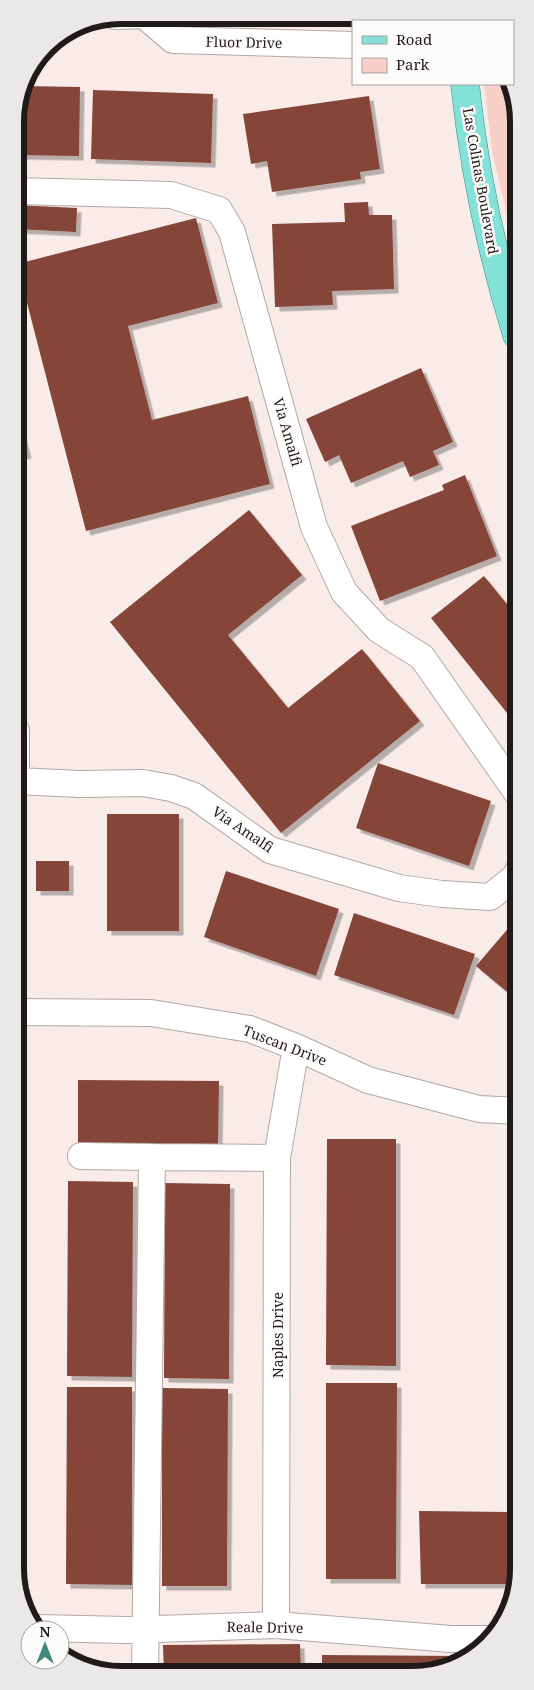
<svg xmlns="http://www.w3.org/2000/svg" width="534" height="1690" viewBox="0 0 534 1690" font-family="'Noto Serif',serif">
<style>
.green{fill:#f9d0c8}
.building{fill:#854539;filter:url(#shadow)}
.lines{fill:none;stroke-linecap:round;stroke-linejoin:round}
.minor-casing{stroke:#b4a8a5;stroke-width:28}
.major-casing{stroke:#2b8f85;stroke-width:29}
.minor{stroke:#fff;stroke-width:26}
.major{stroke:#83e1d8;stroke-width:28}
.labels{text-anchor:middle;dominant-baseline:central;stroke-width:5;stroke-linejoin:round;paint-order:stroke}
.street-label{font-size:14px;fill:#201b1a;stroke:#fdfbfa}
.rim{fill:none;stroke:#201b1a;stroke-width:6}
</style>
<defs>
<filter id="shadow"><feDropShadow dx="4.5" dy="4.5" stdDeviation="0" flood-color="#0004"/></filter>
</defs>
<rect width="100%" height="100%" fill="#f8ebe8"/>
<path class="green" d="M484,84H508L517,101V259L492,150Z"/>
<path class="building" d="M23,86L80,87L79,156L15,155V114Z
M93,90L213,94L211,163L91,159Z
M369,96L380,169L360,172L361,179L272,192L267,161L251,164L243,114Z
M368,202L369,215H392L394,289L332,291L333,305L275,307L272,224L345,222L344,203Z
M15,205L77,208L76,232L15,229Z
M196,218L218,303L128,326L152,420L248,396L270,484L86,531L17,264Z
M421,368L453,442L433,451L439,465L410,477L403,461L351,483L339,455L325,462L306,419Z
M16,411L27,454L16,457Z
M465,475L497,556L380,601L351,526L444,490L442,485Z
M249,510L302,575L228,635L288,708L362,649L420,721L281,833L110,622Z
M484,576L518,618V704L507,713L431,618Z
M378,763L491,801L469,866L356,828Z
M107,814H179V931H107Z
M36,861H69V891H36Z
M226,871L339,909L316,976L204,937Z
M354,913L475,954L454,1015L334,975Z
M518,917V1001L476,966Z
M78,1080L219,1081L218,1148H78Z
M327,1139H396V1366L326,1365Z
M68,1181L133,1182L132,1377L67,1376Z
M165,1183L230,1184L229,1379L164,1378Z
M326,1383H397L396,1579H326Z
M67,1387H132V1585L66,1584Z
M162,1388L228,1389L227,1586H162Z
M419,1511L519,1512V1576L515,1584H421Z
M300,1644L301,1673H164L163,1645Z
M322,1655L463,1656L433,1673H322Z"/>
<g class="lines">
<defs>
<path id="minor" d="M115,16L147,15
M145,16L173,40L353,45
M15,191L171,195L219,210L232,232L314,527L344,592L379,630L422,657L518,794
M16,731V782
M16,781L80,784L143,783L171,788L194,796L270,850L399,888L442,894L490,897L515,877L518,871
M16,1012L151,1013L250,1029L296,1047L368,1080L479,1109L518,1111
M81,1156L152,1157
M276,1625L277,1158L296,1047
M38,1628L126,1630L276,1625L451,1639H493
M145,1673L152,1157L277,1158"/>
<path id="major" d="M465,84C474,171 491,251 517,335"/>
</defs>
<use href="#minor" class="minor-casing"/>
<use href="#major" class="major-casing"/>
<use href="#minor" class="minor"/>
<use href="#major" class="major"/>
</g>
<g class="labels">
<g class="street-label">
<text transform="translate(244 42) rotate(1)">Fluor Drive</text>
<text transform="translate(481 181) rotate(80)">Las Colinas Boulevard</text>
<text transform="translate(288 432) rotate(74)">Via Amalfi</text>
<text transform="translate(243 829) rotate(34)">Via Amalfi</text>
<text transform="translate(285 1045) rotate(21)">Tuscan Drive</text>
<text transform="translate(277 1335) rotate(-90)">Naples Drive</text>
<text transform="translate(265 1627) rotate(1)">Reale Drive</text>
</g>
</g>
<path d="M0 0H534V1690H0ZM121 24H413A97 97 0 0 1 510 121V1569A97 97 0 0 1 413 1666H121A97 97 0 0 1 24 1569V121A97 97 0 0 1 121 24Z" fill="#ebe9e8" fill-rule="evenodd"/>
<path class="rim" d="M121 24H413A97 97 0 0 1 510 121V1569A97 97 0 0 1 413 1666H121A97 97 0 0 1 24 1569V121A97 97 0 0 1 121 24Z"/>
<rect x="352" y="20" width="162" height="65" fill="#fdfbfa" stroke="#a5a1a0"/>
<rect x="362" y="36" width="25" height="8" fill="#83e1d8" stroke="#a5a1a0"/>
<text x="396" y="45" font-size="15" fill="#201b1a">Road</text>
<rect x="362" y="58" width="25" height="15" fill="#f9d0c8" stroke="#a5a1a0"/>
<text x="396" y="70" font-size="15" fill="#201b1a">Park</text>
<g transform="translate(45 1645)"><circle r="24" fill="#fdfbfa" stroke="#a5a1a0"/>
<path d="M0-4L9 19L0 12L-9 19Z" fill="#41877f"/>
<text y="-8" font-size="14" font-weight="bold" text-anchor="middle" fill="#201b1a">N</text>
</g>
</svg>
